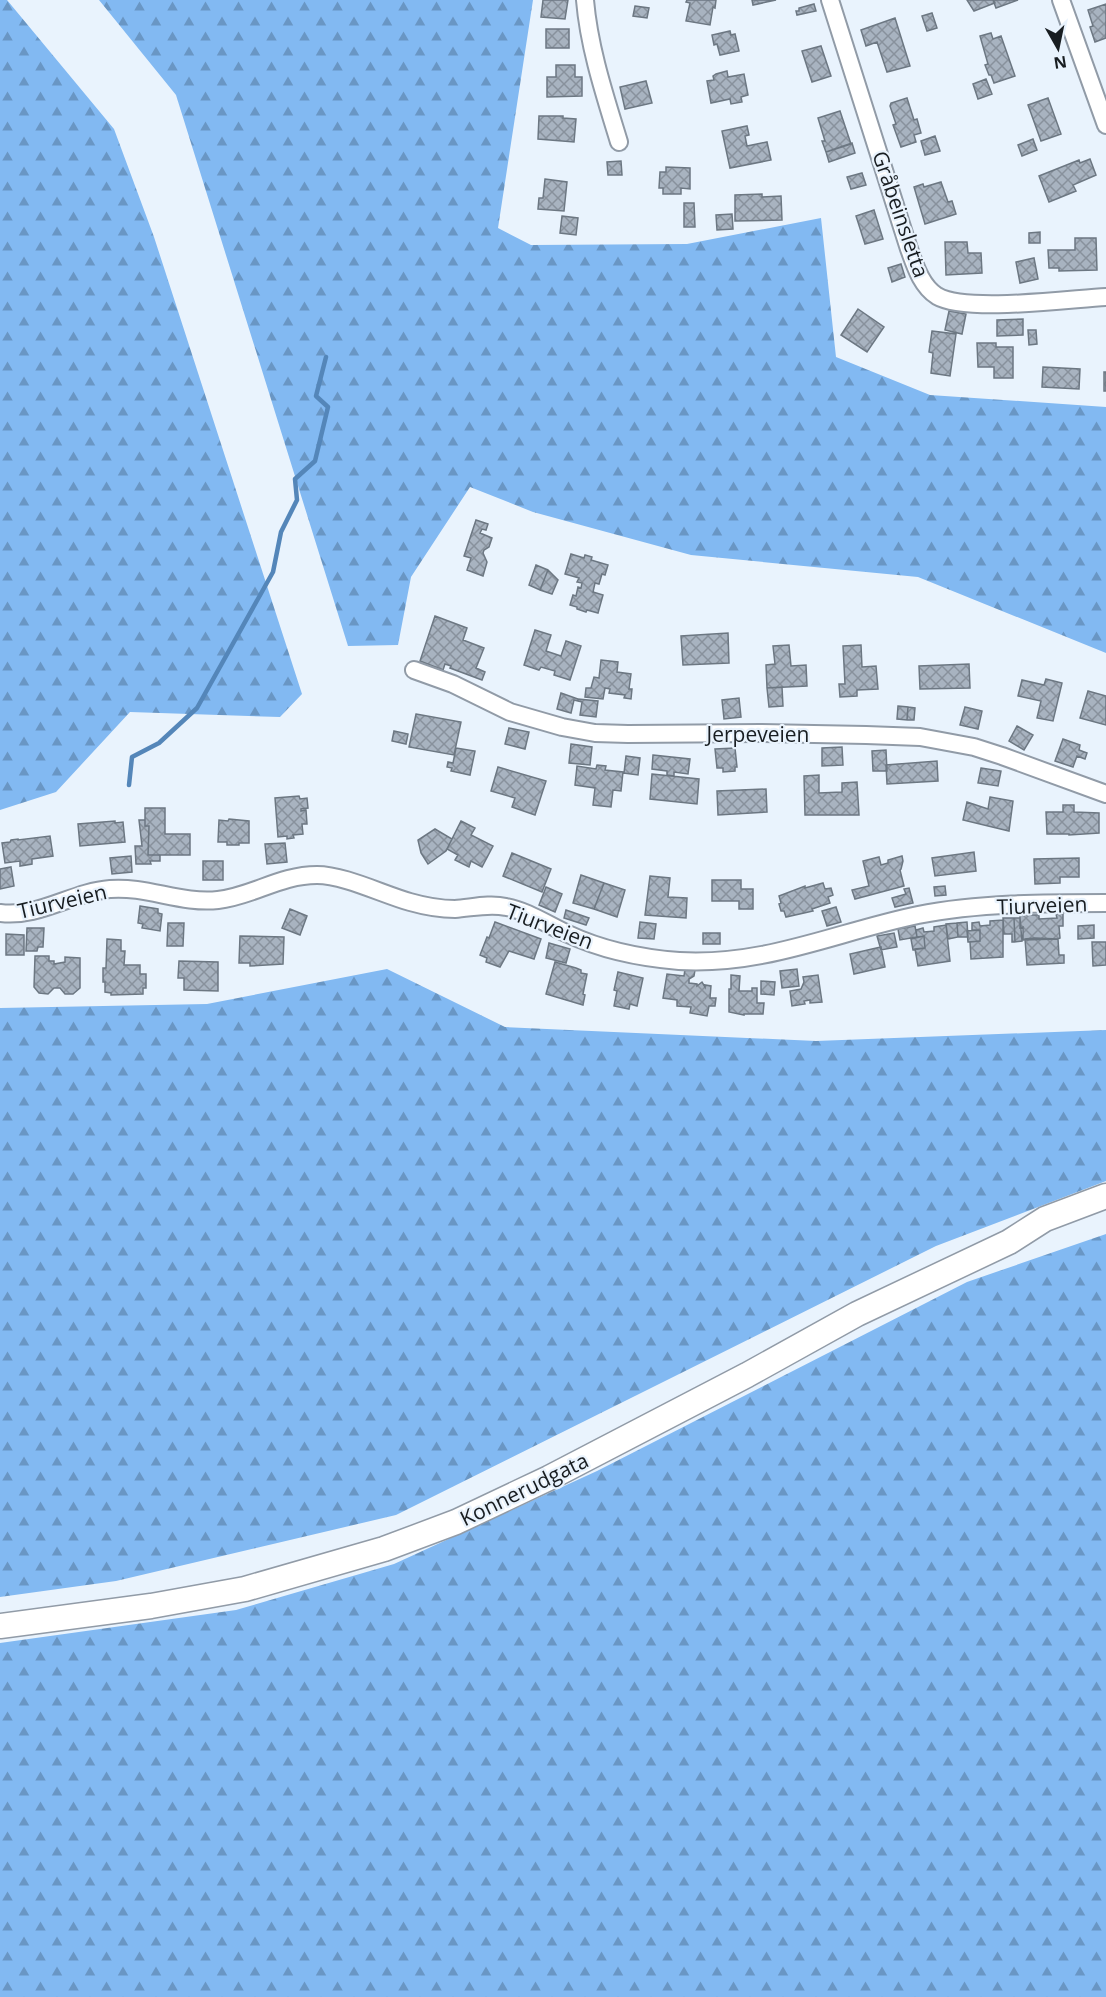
<svg xmlns="http://www.w3.org/2000/svg" width="1106" height="1997" viewBox="0 0 1106 1997" font-family="'Open Sans',sans-serif">
<style>
.forest{fill:url(#forest-firs)}
.lines{fill:none;stroke-linecap:round;stroke-linejoin:round}
.stream{stroke:#5486b9;stroke-width:4.5}
.building{fill:url(#building-cross-hatch);stroke:#6c7782;stroke-width:1.5}
.minor-casing{stroke:#919ba7;stroke-width:20}
.secondary-casing{stroke:#919ba7;stroke-width:27}
.minor{stroke:#fff;stroke-width:16}
.secondary{stroke:#fff;stroke-width:24}
.labels{text-anchor:middle;dominant-baseline:central;stroke-width:4.5;stroke-linejoin:round;paint-order:stroke}
.street-label{font-size:21px;fill:#181d21;stroke:#e9f3fd}
</style>
<defs>
<pattern id="forest-firs" width="22" height="20" patternUnits="userSpaceOnUse" patternTransform="scale(1.5)"><rect width="22" height="20" fill="#82b9f2"/><path d="M5 1l3.5 6h-7zM16 11l3.5 6h-7z" fill="#6996c4"/></pattern>
<pattern id="building-cross-hatch" width="8" height="8" patternUnits="userSpaceOnUse" patternTransform="scale(1.5)"><rect width="8" height="8" fill="#a8b3c0"/><path d="M0 0l8 8M0 8l8-8" fill="none" stroke="#88919c"/></pattern>
</defs>
<rect width="100%" height="100%" fill="#e9f3fd"/>
<path class="forest" d="M0,0H7L114,129L154,237L302,694L280,717L130,712L56,792L0,810Z
M99,0H533L498,228L531,245L687,244L821,218L836,357L930,395L1106,407V653L918,577L691,555L533,512L470,487L411,577L398,645L348,646L176,95Z
M387,969L505,1027L816,1041L1106,1030V1181L936,1246L396,1515L116,1581L0,1597V1008L207,1004Z
M1106,1234V1997H0V1643L236,1610L394,1564L597,1471L967,1282Z"/>
<g class="lines">
<path class="stream" d="M129,785L132,757L159,743L197,708L273,572L281,532L297,500L295,479L315,461L328,407L316,396L326,357"/>
</g>
<path class="building" d="M543,0H568L565,19L541,17Z
M687,0H716L715,8L713,7L710,25L686,21L690,3L686,2Z
M752,0H776L753,5Z
M967,0H993L995,3L974,11Z
M993,0H1018L996,8Z
M814,4L816,11L797,15L796,11H799V8Z
M1106,4V38L1095,42L1090,27L1093,26L1088,10Z
M635,6L649,8L647,18L633,16Z
M932,13L937,28L927,31L922,16Z
M895,18L910,66L887,72L877,42L866,46L861,30Z
M546,29H569V48H546Z
M730,31L731,35L735,34L739,51L720,55L717,44L714,45L712,35Z
M991,33L993,39L1001,36L1015,76L994,83L991,75H989L985,65L988,64L980,36Z
M821,46L831,76L812,82L802,51Z
M556,65H575V77H582V96L547,97V77H556Z
M727,71L728,77L744,74L748,95L741,97L742,102L731,104L730,99L711,103L707,81L714,80L713,76L716,74Z
M986,79L992,94L978,99L973,84Z
M646,81L652,103L625,109L620,87Z
M907,98L914,120L917,119L921,133L914,135L916,142L901,147L893,125L896,124L890,106L891,103Z
M1048,98L1061,134L1041,141L1028,105Z
M840,111L851,144L826,152L822,141H825L818,118Z
M539,116H563V118L576,119L574,142L538,139Z
M747,126L749,135L745,136L747,146L767,142L771,160L730,168L722,131Z
M935,136L940,151L925,155L921,141Z
M1033,139L1037,150L1022,156L1018,145Z
M852,143L855,153L829,162L826,152Z
M1090,159L1096,175L1073,185L1076,191L1049,202L1039,176L1079,160L1080,163Z
M621,161L622,175H608L607,162Z
M666,167L690,168V189L681,188V194H663V188H659L660,172H666Z
M862,173L866,185L851,189L847,177Z
M545,179L567,182L564,211L538,209L539,198H543Z
M941,182L948,202L952,201L956,214L925,224L914,187L923,184L924,187Z
M762,194V197L781,196L782,220L735,221V195Z
M684,203H694L695,227H684Z
M874,210L883,239L865,244L856,216Z
M732,214L733,229L717,230L716,215Z
M562,216L578,218L576,235L560,233Z
M1040,232V243H1029V233Z
M1075,238H1096L1097,270L1059,271V268H1049L1048,250H1075Z
M945,242H967L968,253H981L982,273L946,275Z
M1034,258L1038,279L1020,283L1016,262Z
M901,264L905,277L892,282L888,268Z
M858,309L884,327L867,352L841,335Z
M949,311L966,314L962,334L945,330Z
M1023,319V335L997,336V320Z
M1028,330H1036L1037,344L1029,345Z
M932,331L956,334L950,376L931,373L933,353L929,352Z
M977,343H996V347H1013V378H994V367H978Z
M1043,367L1080,369L1079,389L1042,387Z
M1104,372H1106V391H1104Z
M476,520L488,524L486,530L482,529L480,533L492,538L489,547L484,550L483,553L487,562L483,576L467,570L471,558L464,556Z
M571,554L584,558L585,555L592,557L591,560L608,565L605,575L602,574L599,584L595,583L593,592L603,595L598,613L587,610L586,612L577,609V607L570,605L573,595L576,596L578,587L581,588L582,583L577,582L579,578L565,574Z
M536,565L548,570L540,590L529,585Z
M548,570L558,580L552,594L540,590Z
M435,616L467,628L463,640L484,648L476,668L485,672L482,680L450,668L451,666L445,664L443,670L420,661Z
M535,630L551,635L546,651L561,656L566,641L581,646L570,680L554,675L555,671L541,667L539,670L524,665Z
M728,633L729,663L683,665L681,636Z
M789,645L791,666L806,665L807,686L767,688L766,665L775,664L773,646Z
M861,645L862,667L876,666L878,689L857,690V696L840,697L839,684H845L843,646Z
M601,660L618,662L617,672L631,674L629,689H632L631,699L624,698L625,695L609,693L610,689L605,688L603,699L585,697L586,688H591L594,677L599,678Z
M969,664L970,688L920,689L919,666Z
M1046,679L1062,683L1053,721L1037,718L1041,701L1018,696L1022,680L1044,685Z
M782,687L783,706L769,707L767,688Z
M1088,691L1106,696V725L1080,718Z
M561,693L578,699V701L574,700L571,713L557,709Z
M739,698L741,717L724,719L722,700Z
M578,699L598,701L596,717L580,715L582,702L578,701Z
M898,706L908,707L907,720L897,719Z
M908,707L915,708L914,720H907Z
M965,707L982,711L978,729L960,725Z
M416,714L461,722L454,755L409,747Z
M1017,726L1033,735L1024,750L1009,741Z
M509,728L529,732L525,749L505,744Z
M394,731L408,734L406,744L392,741Z
M1063,739L1080,745L1079,750L1087,753L1085,759L1077,756L1073,767L1055,761Z
M571,744L592,747L590,765L569,763Z
M842,747L843,765L822,766V748Z
M456,748L475,751L470,775L451,771L452,768L447,767L448,762L453,763Z
M735,748L737,767H735V771L723,772V768H717L715,749Z
M886,750L887,771H873L872,751Z
M653,755L690,759L688,774L674,772V776L667,775V771L652,769Z
M626,756L640,758L638,775L624,773Z
M937,761L938,781L887,784L886,765Z
M597,765L606,766L605,770L623,772L621,791L613,790L611,807L593,805L595,788L575,785L577,766L596,769Z
M498,767L546,781L535,815L512,807L515,798L491,791Z
M981,768L1001,771L998,786L978,783Z
M652,774L699,779L697,804L650,799Z
M819,775V793L842,792V783L857,782L859,815H805L804,776Z
M766,789L767,812L718,815L717,791Z
M299,796L300,799L307,798L308,808L301,809V811L306,810L307,824H302L303,834L293,835L294,838L287,839V836L278,837L275,798Z
M990,797L1013,801L1009,831L963,820L967,802L988,809Z
M1063,805H1074V812L1099,813V833L1069,835V834H1047L1046,812H1063Z
M145,808H165V834H190V855H148L149,826H145Z
M229,819L249,821V843H239V845H227V842H218L219,820L228,821Z
M139,820H145V826H149L148,855H160V861H150L151,864H136L135,846H142Z
M115,821V823L123,822L125,842L80,846L78,824Z
M461,821L475,828L471,835L493,846L482,867L471,861L469,867L455,860L458,855L447,849Z
M435,829L452,839L446,851L428,864L421,853L418,840Z
M50,836L53,856L32,859V864L20,866V861L5,863L2,843L10,842L11,840L18,839V840Z
M285,843L287,862L267,864L265,844Z
M974,852L976,871L935,876L932,858Z
M512,853L551,869L542,892L503,876Z
M131,856L132,872L112,874L110,858Z
M902,856L903,861L901,869L900,870L904,886L855,899L852,890L869,886L863,861L879,857L881,865L888,863V860Z
M1079,858V877H1060V883L1035,884L1034,859Z
M203,861H223V880H203Z
M11,867L14,886L0,889V869Z
M581,875L604,883L594,909L573,903Z
M650,876L670,878L668,897L687,898L686,918L645,915Z
M712,880H741V889H753V909H739V901H712Z
M604,883L625,890L617,917L594,909Z
M823,883L825,889L831,888L833,895L828,897L830,903L812,909L813,911L786,917L784,911H781L779,904L781,903L779,896L805,886V888Z
M945,886L946,895L935,896L934,887Z
M546,887L562,894L555,912L539,905Z
M909,888L913,903L895,907L892,898L906,894L904,889Z
M140,906L158,909V913L162,914L160,931L142,928L143,924L138,923Z
M836,907L841,922L827,926L822,911Z
M290,909L307,916L300,935L282,928Z
M566,910L589,918L586,925L564,918Z
M1056,914H1063V926H1059L1060,938L1058,939L1023,940V927L1020,928V915H1039V919L1057,918Z
M1003,918H1014L1015,942H1012V934H1004Z
M1014,918H1020L1022,941L1015,942Z
M1003,920V957L971,959L970,942L980,941V930H972V923L979,922L980,926L990,925V921Z
M495,922L541,939L534,959L509,951L500,967L486,962L487,958L480,955L487,937L489,938Z
M640,922L656,924L654,939L638,938Z
M967,922L968,937H958L957,923Z
M168,923H184L183,946H167Z
M957,923L958,937L948,939L946,924Z
M946,925L950,961L918,966L915,949L925,948L924,936L917,937L916,930L923,928L924,932L934,931V927Z
M1094,925V938L1078,939V926Z
M915,926L917,937L900,940L898,929Z
M27,928H44L43,947H38L37,951H26Z
M980,930V941L968,942L967,931Z
M703,933H720V944H703Z
M894,933L897,947L881,950L877,936Z
M6,934L24,935V955H6Z
M240,936L284,937L283,964L250,966V963H239Z
M924,936L925,948L913,950L911,939Z
M1035,938L1058,939L1059,955H1064V963L1027,965L1025,939Z
M107,939L121,940V951H125L124,965H140V974H146V988H143V994L111,995V993L105,992V982H103V968H106Z
M1092,942H1106V965L1093,966Z
M549,943L570,949L566,963L546,958Z
M881,947L885,967L854,974L850,954Z
M35,956H49V961H54V964L65,962V957L80,958V988L73,994H65L60,988H54L48,994L39,993L34,987Z
M179,961L218,962V991L184,990V978H178Z
M555,962L576,968L581,970V973L587,974L583,994L585,995L583,1005L546,994Z
M685,969L695,970L694,976L689,979V983L697,984V986L702,982L705,987V985L711,986L710,998H716L715,1006H709L707,1016L690,1013L691,1007L677,1006V1000L663,998L667,974L684,976Z
M797,969L799,986L782,988L780,971Z
M618,972L643,978L637,1006L630,1004L629,1009L614,1006L617,991L614,990Z
M731,975L740,976L739,991H752V988H757V1003H764L763,1014H744V1015L729,1012V989H731Z
M818,975L822,1002L810,1003V1000L804,1001L805,1004L792,1006L790,991L801,989L804,982L803,977Z
M761,981L775,982L774,995L761,994Z"/>
<g class="lines">
<defs>
<path id="minor" d="M585,0C589,48 605,96 619,142
M830,0L909,249C915,265 921,286 937,296C966,313 1069,299 1106,297
M1061,0L1106,125
M414,670L453,684L510,712L562,727L595,733L628,734L761,733L866,735L920,737L974,747L1002,756L1106,794
M0,913C39,918 72,892 110,889C147,886 181,904 218,900C253,896 280,875 317,875C344,875 382,894 410,902C424,906 440,909 455,909C471,908 489,903 506,907C528,911 548,925 568,934C602,950 641,958 679,961C766,966 836,932 918,915C978,903 1045,903 1106,903"/>
<path id="secondary" d="M0,1626L151,1606L245,1589L384,1549L456,1522L549,1478L747,1375L857,1314L1009,1242L1045,1219L1106,1196"/>
</defs>
<use href="#minor" class="minor-casing"/>
<use href="#secondary" class="secondary-casing"/>
<use href="#minor" class="minor"/>
<use href="#secondary" class="secondary"/>
</g>
<g class="labels">
<g class="street-label">
<text transform="translate(901 214) rotate(71)">Gråbeinsletta</text>
<text x="758" y="734">Jerpeveien</text>
<text transform="translate(62 901) rotate(-13)">Tiurveien</text>
<text transform="translate(1042 905) rotate(-2)">Tiurveien</text>
<text transform="translate(550 926) rotate(21)">Tiurveien</text>
<text transform="translate(524 1489) rotate(-26)">Konnerudgata</text>
</g>
</g>
<g transform="translate(1058 48) rotate(171)" stroke="#e9f3fd" stroke-width="4.5" paint-order="stroke">
<path d="M0-4.5L10 22L0 15L-10 22Z" fill="#181d21"/>
<text y="-9" font-size="16" font-weight="bold" text-anchor="middle" fill="#181d21">N</text>
</g>
</svg>
